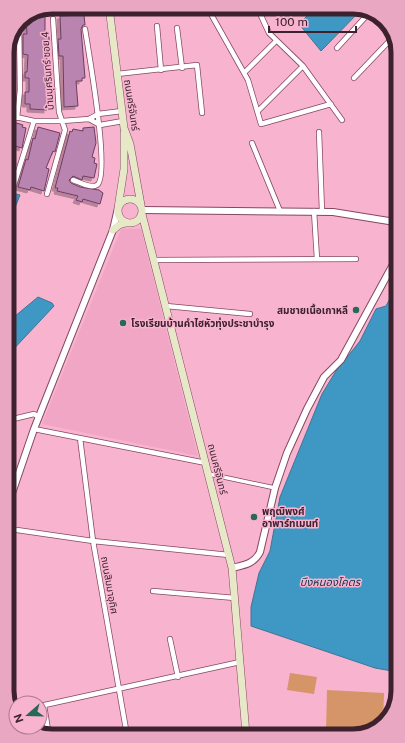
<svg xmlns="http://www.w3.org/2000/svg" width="405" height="743" viewBox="0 0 405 743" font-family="'Public Sans','Noto Sans Thai',sans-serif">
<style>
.built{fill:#f2a6c5}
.green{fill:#d69469}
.water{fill:#3f98c3;stroke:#3e7596}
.building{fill:#b984b0;stroke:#6c3c64;filter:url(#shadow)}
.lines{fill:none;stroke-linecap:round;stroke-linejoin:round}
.pedestrian-casing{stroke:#844862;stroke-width:5}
.minor-casing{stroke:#844862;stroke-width:6}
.tertiary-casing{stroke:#844862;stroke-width:8}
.secondary-casing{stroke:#844862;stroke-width:8}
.pedestrian{stroke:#fff;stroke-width:3.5}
.minor{stroke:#fff;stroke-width:4.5}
.tertiary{stroke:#fff;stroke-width:6}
.secondary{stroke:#e6e8c7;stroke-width:7}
.poi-dot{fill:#276857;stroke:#f8b3cf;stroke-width:1.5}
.labels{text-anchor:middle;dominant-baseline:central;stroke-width:3;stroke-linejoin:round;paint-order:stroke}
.street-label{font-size:10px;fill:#3d222e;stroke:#f8b3cf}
.poi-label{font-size:10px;font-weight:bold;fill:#3d222e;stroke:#f8b3cf;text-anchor:start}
.water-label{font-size:11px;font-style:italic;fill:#10374a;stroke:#f8b3cf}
.rim{fill:none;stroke:#3d222e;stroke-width:5}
</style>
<defs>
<filter id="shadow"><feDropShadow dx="-3" dy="3" stdDeviation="0" flood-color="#0004"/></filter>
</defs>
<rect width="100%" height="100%" fill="#f8b3cf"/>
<path class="built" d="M121,229H141L198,456L42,424Z"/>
<path class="green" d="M290,673L317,677L314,694L287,690Z
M327,690L384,693L383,723L371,733H326Z"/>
<path class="water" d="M316,7H356L362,9L321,51L299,24Z
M8,192L20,195L8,225Z
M396,287L398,672L375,668L251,626V607L259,573L270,551L280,497L322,394L336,371L360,341L376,309L386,306Z
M38,297L52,303L54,306L9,354L8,322Z"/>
<path class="building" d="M33,15H45V32L46,37H49V42H45L46,56L48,63V87H52L53,97H50V102H47V110L30,109V104H25V92H29V78H25V72H27L28,55L23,54V34H27L26,17Z
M84,15L85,25H83L81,29L85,78H82V81H76L78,106L64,107L63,56H59L58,39H61L60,16Z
M8,46H16L14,104L7,103Z
M7,122L12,124L13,122L23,125L22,127L26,128L22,148L8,144L9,134L8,133Z
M38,127L60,133L55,152L53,151L46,168L49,169L44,191L31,187L30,190L18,187L26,159L28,160L33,138L35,139Z
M94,127L96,143L92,157L95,158L94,163L97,164L94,178L83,176L82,180L73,176L69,180L71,183L80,187L99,190L103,193L100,204L83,199L82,202L76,200L78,196L57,191L58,188H55L70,131L72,132L73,129L83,131V128Z
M8,153L15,155L13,162L16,163L11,179L8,178Z"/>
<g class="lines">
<defs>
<path id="pedestrian" d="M209,474L275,488"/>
<path id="minor" d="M207,7L248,80L261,124L331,104
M257,7L269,33L303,66L342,120
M311,10L314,7
M157,26L161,70
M177,28L182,68
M337,48L370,12
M244,73L276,41
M117,74L197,65L202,113
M354,78L395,35
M258,111L303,66
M7,115L34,121H62L89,119L98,114L122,111
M17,118L20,90L19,22
M89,119L100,125L123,121
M319,132L322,211
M252,143L280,211
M73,180C79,182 91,189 97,185C111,176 88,49 85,29
M14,185L34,121
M47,194L65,130L59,112L53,19
M314,211L317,259
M155,260L356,259
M166,306L250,314
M9,420L34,414L39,417
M34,429L206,463
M80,438L93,541L127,735
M10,529L93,541L229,555
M153,591L235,598
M170,639L178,677
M44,705L49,736
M40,706L240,662
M14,712H16"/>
<path id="tertiary" d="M143,210L333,212L395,222
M9,502L34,429L113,230L118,208
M232,568C244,565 254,564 260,552L275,488L287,453L307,409L324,377L341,360L396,259"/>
<path id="secondary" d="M109,7L124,128L130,144L141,205
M118 211a12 12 0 1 1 24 0a12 12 0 1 1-24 0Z
M118,208L124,169V133
M142,214L232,568L246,734
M113,230L119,225L126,223"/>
</defs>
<use href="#pedestrian" class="pedestrian-casing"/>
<use href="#minor" class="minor-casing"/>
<use href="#tertiary" class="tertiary-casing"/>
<use href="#secondary" class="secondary-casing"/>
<use href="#pedestrian" class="pedestrian"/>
<use href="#minor" class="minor"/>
<use href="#tertiary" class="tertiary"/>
<use href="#secondary" class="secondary"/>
</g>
<g class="poi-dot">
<circle cx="356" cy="310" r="4"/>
<circle cx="123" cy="323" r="4"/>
<circle cx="254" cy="517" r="4"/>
</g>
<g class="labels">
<g class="street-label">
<text transform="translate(47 71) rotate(-94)">บ้านบุศรินทร์ ซอย 4</text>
<text transform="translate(132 105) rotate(81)">ถนนศรีจันทร์</text>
<text transform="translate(218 469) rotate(76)">ถนนศรีจันทร์</text>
<text transform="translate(110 585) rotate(80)">ถนนสิมมาอุทิศ</text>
</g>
<g class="poi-label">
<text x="348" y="310" text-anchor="end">สมชายเนื้อเกาหลี</text>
<text x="131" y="323">โรงเรียนบ้านคำไฮหัวทุ่งประชาบำรุง</text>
<text x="262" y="511">พฤฒิพงศ์<tspan x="262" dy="12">อาพาร์ทเมนท์</tspan></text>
</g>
<g class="water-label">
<text x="330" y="582">บึงหนองโคตร</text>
</g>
</g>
<path d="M0 0H405V743H0ZM52 14H353A38 38 0 0 1 391 52V691A38 38 0 0 1 353 729H52A38 38 0 0 1 14 691V52A38 38 0 0 1 52 14Z" fill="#e9a7c2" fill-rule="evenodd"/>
<path class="rim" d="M52 14H353A38 38 0 0 1 391 52V691A38 38 0 0 1 353 729H52A38 38 0 0 1 14 691V52A38 38 0 0 1 52 14Z"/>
<g transform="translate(28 715) rotate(250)"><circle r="19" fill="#f8b3cf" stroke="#ad798f"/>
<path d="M0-3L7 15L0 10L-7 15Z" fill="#276857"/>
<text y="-6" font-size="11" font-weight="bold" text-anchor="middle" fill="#3d222e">N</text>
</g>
<path d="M269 26v6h87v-6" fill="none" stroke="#3d222e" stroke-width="2"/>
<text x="275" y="26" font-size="12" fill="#3d222e" stroke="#f8b3cf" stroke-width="3" paint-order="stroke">100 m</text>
</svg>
